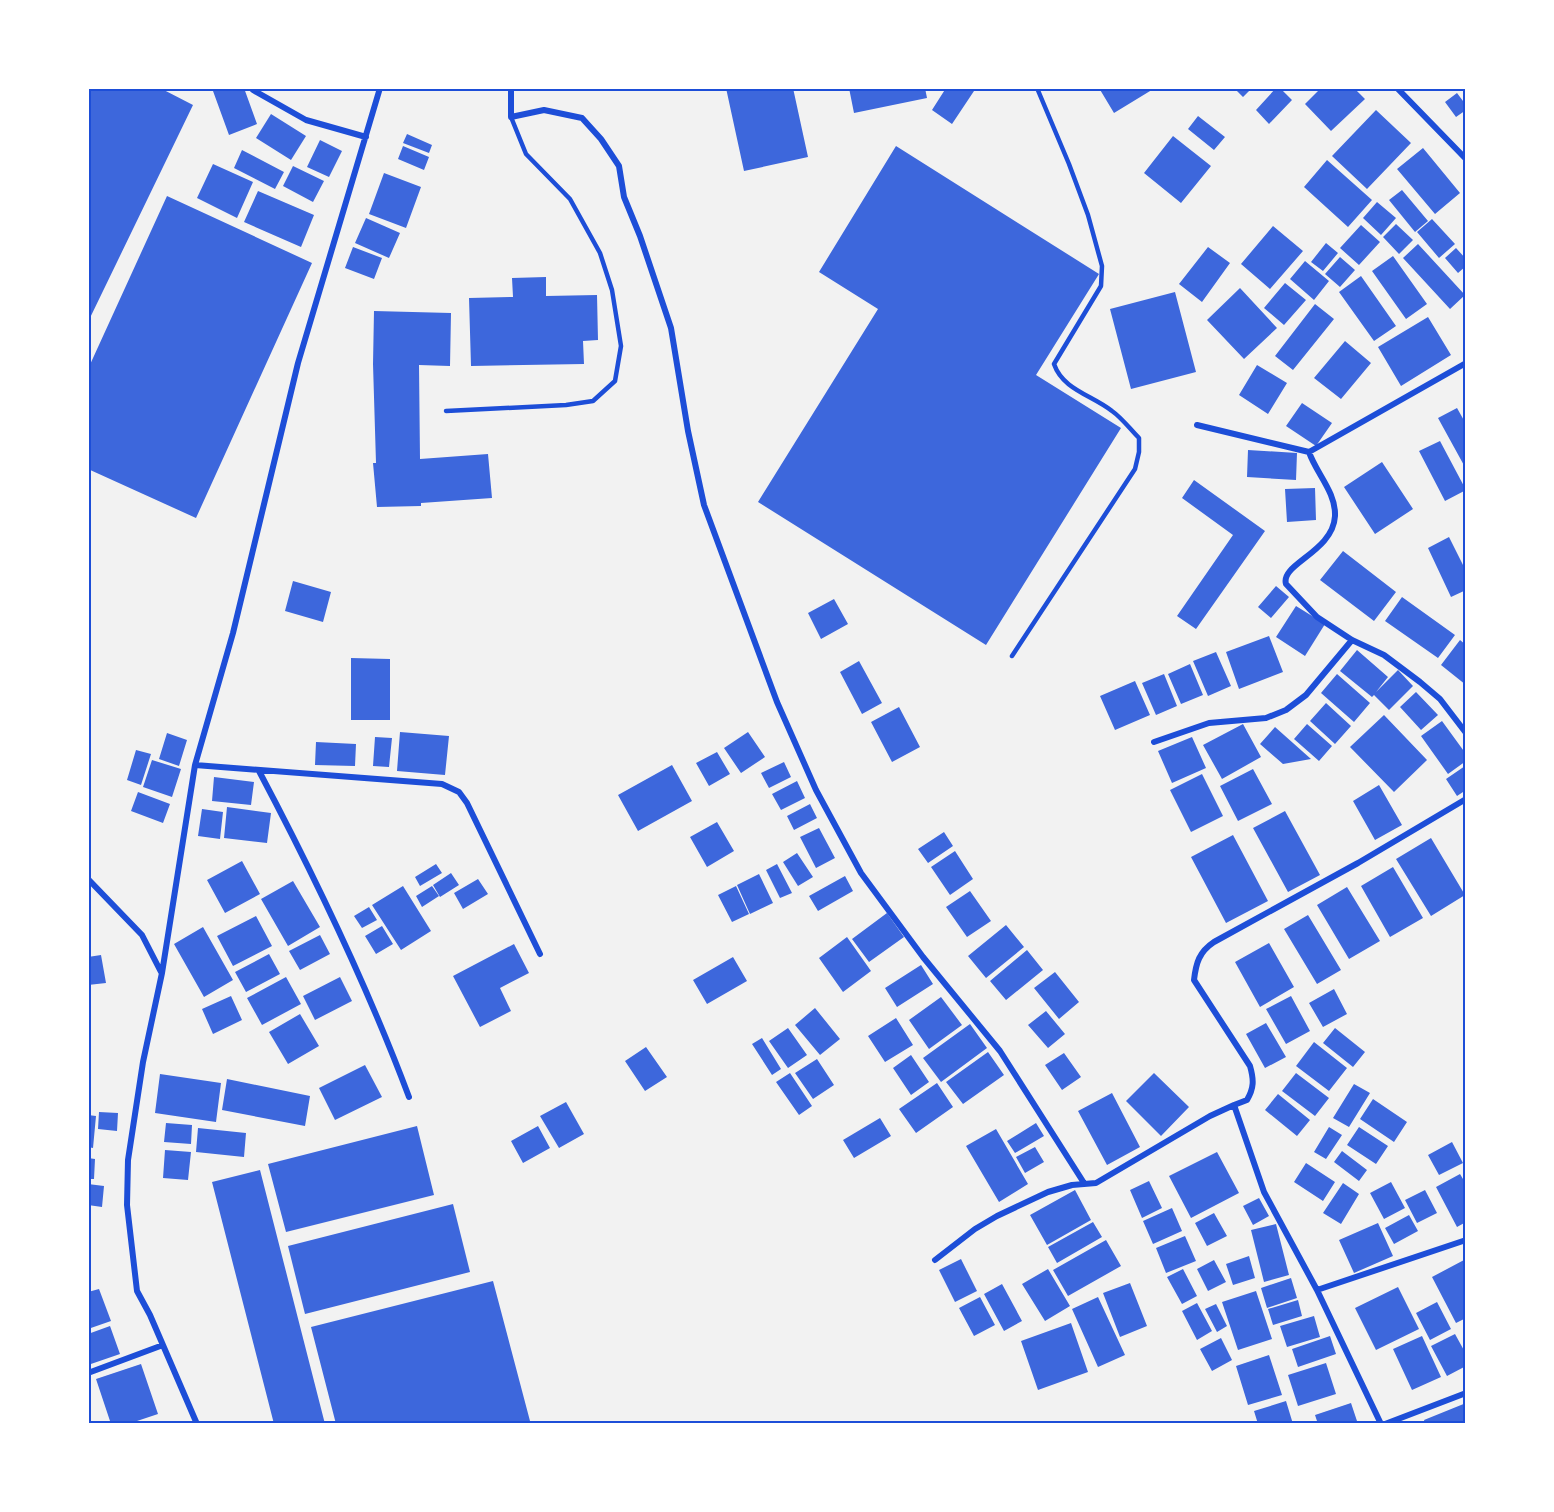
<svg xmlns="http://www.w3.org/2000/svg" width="1554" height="1512" viewBox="0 0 1554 1512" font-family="'Alegreya Sans',sans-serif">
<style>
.building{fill:#3d67dc}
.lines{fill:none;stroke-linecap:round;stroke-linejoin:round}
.service{stroke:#1d4ed8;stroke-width:4.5}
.minor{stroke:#1d4ed8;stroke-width:6}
.neatline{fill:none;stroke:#1d4ed8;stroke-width:2}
</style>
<rect width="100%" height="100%" fill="#f2f2f2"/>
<path class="building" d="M92,88H160L193,105L88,322V97Z
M218,88H244L257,124L229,135L213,91Z
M726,88H793L808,157L744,171Z
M849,88H925L927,98L854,113Z
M946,88H976L952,124L932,110Z
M1099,88H1155L1114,113Z
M1234,88H1252L1243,97Z
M1276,88H1280L1292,100L1269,124L1256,110Z
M1321,88H1354L1365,99L1331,131L1305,104Z
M1457,93L1466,105V110L1456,117L1445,102Z
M1376,110L1411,143L1367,189L1332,156Z
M271,114L306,136L291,160L256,138Z
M1198,116L1225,137L1214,150L1188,129Z
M407,134L432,145L429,153L403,143Z
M1173,136L1211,166L1181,203L1144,173Z
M320,140L342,151L329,177L307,167Z
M403,146L429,157L424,170L398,159Z
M896,146L1099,274L1036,375L1121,428L986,645L758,502L878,309L819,272Z
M1423,148L1460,193L1435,214L1397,169Z
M242,150L284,172L275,189L234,168Z
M1327,160L1372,200L1348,227L1304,187Z
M213,164L253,182L237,218L197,198Z
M293,166L324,181L313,202L283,186Z
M384,173L421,187L406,228L369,214Z
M1402,190L1428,221L1415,232L1389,200Z
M258,191L314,215L301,247L244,222Z
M167,196L312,263L196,518L88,469V369Z
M1377,202L1396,218L1381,235L1363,218Z
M366,218L400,233L389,258L355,243Z
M1432,219L1455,244L1439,258L1417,232Z
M1396,224L1413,240L1399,254L1383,237Z
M1361,225L1380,242L1359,265L1340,248Z
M1273,226L1303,251L1270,289L1241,264Z
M1326,243L1338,253L1323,271L1311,262Z
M1418,244L1465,295L1450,309L1403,258Z
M353,247L382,258L374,279L345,268Z
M1208,247L1230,263L1202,302L1179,284Z
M1456,248L1466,259V266L1458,273L1445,258Z
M1393,256L1427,304L1406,319L1372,271Z
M1340,257L1355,270L1340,287L1325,274Z
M1305,261L1329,281L1314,300L1290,279Z
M1361,276L1396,326L1374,341L1339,292Z
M546,277V296L597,295L598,340L583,341L584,364L471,366L469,298L513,297L512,278Z
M1285,283L1306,300L1284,325L1264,308Z
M1240,288L1277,328L1244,359L1207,320Z
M1175,292L1196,372L1131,389L1110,309Z
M1315,304L1334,319L1293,370L1275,356Z
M374,311L451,313L450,366L419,365L420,459L488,454L492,498L421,503V506L377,507L373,463H376L373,364Z
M1428,317L1451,355L1401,386L1378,347Z
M1345,341L1371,363L1341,399L1314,378Z
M1257,365L1287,383L1268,414L1239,395Z
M1302,403L1332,423L1316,446L1286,426Z
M1457,408L1466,424V469L1438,418Z
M1440,441L1466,490L1445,501L1419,451Z
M1248,450L1297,453L1296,480L1247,477Z
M1382,462L1413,509L1375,534L1344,487Z
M1194,480L1265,531L1196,629L1177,616L1233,535L1182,498Z
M1315,488L1316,520L1287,522L1285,489Z
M1449,537L1466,571V590L1451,597L1428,548Z
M1343,551L1396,592L1374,621L1320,580Z
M293,581L331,592L323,622L285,611Z
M1276,586L1289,597L1271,618L1258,607Z
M1402,597L1455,635L1438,658L1385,621Z
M834,599L848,624L821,639L808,613Z
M1296,606L1325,624L1305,656L1276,637Z
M1269,636L1283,672L1239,689L1226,652Z
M1460,640L1466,645V685L1441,665Z
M1357,650L1388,677L1376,692L1398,670L1413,686L1389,710L1374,695L1372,697L1340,671Z
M1216,652L1231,686L1208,696L1193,661Z
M351,658L390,659V720H351Z
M859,661L882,703L862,714L840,672Z
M1190,664L1203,695L1181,704L1168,674Z
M1164,674L1177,706L1156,715L1142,683Z
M1337,674L1370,703L1354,722L1321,693Z
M1135,681L1150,715L1115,730L1100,696Z
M1416,692L1438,715L1421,730L1400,707Z
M1326,703L1351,726L1335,744L1310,721Z
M899,707L920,747L892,762L871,722Z
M1384,715L1427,760L1394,792L1350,747Z
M1442,721L1466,754V761L1448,774L1421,736Z
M1243,724L1261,757L1222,779L1203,745Z
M1307,724L1332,746L1319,761L1294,739Z
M1275,727L1311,759L1283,764L1260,744Z
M400,732L449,736L445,775L397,771Z
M748,732L765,757L741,773L724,748Z
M167,733L187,740L179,766L159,759Z
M375,737L392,738L389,767L373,766Z
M1192,737L1206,768L1172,783L1158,751Z
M316,742L356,744L355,766L315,765Z
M136,750L151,754L141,785L127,780Z
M717,752L730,774L709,786L696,763Z
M152,760L181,769L172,797L143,787Z
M784,762L791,777L769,788L761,773Z
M672,765L692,801L638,831L618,795Z
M1465,766L1466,790L1457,796L1446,779Z
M1253,769L1272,804L1238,821L1220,786Z
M1202,774L1223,816L1191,832L1170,790Z
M214,777L254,782L251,805L212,801Z
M797,781L805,798L781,810L772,794Z
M1379,785L1402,825L1375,840L1353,801Z
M138,792L170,804L163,823L131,811Z
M810,804L817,818L794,830L787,816Z
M227,807L271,813L267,843L224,838Z
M202,809L223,812L220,839L198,836Z
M1285,811L1320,875L1288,892L1253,828Z
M717,822L734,851L707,867L690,837Z
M819,828L835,858L816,868L800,837Z
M944,832L953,846L928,863L918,849Z
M1233,835L1268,901L1226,923L1191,857Z
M1431,838L1465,895L1431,916L1396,859Z
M955,851L973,879L950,895L931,867Z
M797,853L813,877L798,886L783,862Z
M242,861L260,894L225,913L207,880Z
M436,864L442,873L420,886L415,877Z
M777,864L792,893L780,898L766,870Z
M1393,867L1423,918L1390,937L1361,886Z
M451,873L459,885L440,897L433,885Z
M759,874L773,903L750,914L737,885Z
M845,876L853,891L818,911L809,896Z
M478,879L488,894L463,909L454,893Z
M293,881L320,927L288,946L261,899Z
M403,886L431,931L401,950L372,905Z
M432,886L439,896L422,907L416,896Z
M736,886L749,914L732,922L718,895Z
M1347,887L1380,941L1349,959L1317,905Z
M970,891L991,921L967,937L946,907Z
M369,907L377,920L362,928L354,916Z
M887,913L904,937L869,962L852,939Z
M1308,915L1341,970L1317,984L1284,929Z
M256,916L272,946L233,966L217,936Z
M1006,925L1024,947L986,978L968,956Z
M382,926L393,944L376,954L365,936Z
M203,927L233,980L204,997L174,944Z
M320,935L330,954L300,970L289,951Z
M847,937L871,971L843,992L819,958Z
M1269,943L1294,987L1260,1007L1235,962Z
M514,944L529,973L500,988L511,1011L480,1027L453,976Z
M1027,950L1043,970L1006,1000L990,981Z
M269,954L280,974L246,992L235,972Z
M101,955L106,983L88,985V957Z
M733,957L747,981L707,1004L693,980Z
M921,965L933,984L897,1007L885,988Z
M1055,972L1079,1002L1059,1019L1034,988Z
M286,977L301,1004L262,1025L247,998Z
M340,977L352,1001L315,1020L303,996Z
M1334,989L1347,1014L1323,1027L1309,1003Z
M231,996L242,1020L213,1034L202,1009Z
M1291,996L1310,1031L1286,1044L1266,1009Z
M941,997L962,1025L929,1049L909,1020Z
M815,1008L840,1039L820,1055L795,1025Z
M1046,1011L1065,1034L1048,1048L1028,1025Z
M300,1014L319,1046L288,1064L269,1032Z
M896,1018L913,1045L885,1062L868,1036Z
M1266,1023L1286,1057L1265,1068L1246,1034Z
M970,1024L987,1048L941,1082L923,1058Z
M788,1028L807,1055L788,1068L769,1041Z
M1335,1028L1365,1052L1353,1067L1323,1043Z
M762,1038L781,1069L772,1075L752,1044Z
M1314,1042L1347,1068L1329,1091L1296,1066Z
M646,1047L667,1077L645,1091L625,1061Z
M988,1052L1004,1075L963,1104L946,1082Z
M1064,1053L1081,1077L1062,1090L1045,1065Z
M911,1055L929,1082L911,1095L893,1068Z
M817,1059L834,1085L813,1099L795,1073Z
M365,1065L382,1097L335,1120L319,1088Z
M790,1073L812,1106L799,1115L776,1082Z
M1154,1073L1189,1107L1161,1136L1126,1101Z
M1296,1073L1329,1098L1315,1116L1282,1091Z
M160,1074L221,1083L216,1122L155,1113Z
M227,1079L310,1096L305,1126L222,1110Z
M937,1083L953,1107L916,1133L899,1109Z
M1354,1084L1370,1093L1349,1127L1333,1118Z
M1112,1093L1140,1147L1107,1165L1078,1111Z
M1278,1094L1310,1120L1297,1136L1265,1110Z
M1373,1099L1407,1122L1394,1142L1360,1119Z
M566,1102L584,1134L559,1148L540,1116Z
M99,1112L118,1113L117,1131L98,1129Z
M88,1115L96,1116L93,1148L88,1147Z
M880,1118L891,1136L854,1158L843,1140Z
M166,1123L192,1125L191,1144L164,1142Z
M1036,1123L1044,1136L1015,1153L1007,1141Z
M417,1126L434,1195L286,1232L268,1164Z
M538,1126L550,1148L523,1163L511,1141Z
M1329,1127L1342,1135L1326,1159L1314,1152Z
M1359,1127L1388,1146L1376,1164L1347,1145Z
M198,1128L246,1133L244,1157L196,1152Z
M996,1129L1028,1184L999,1202L966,1146Z
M1452,1142L1463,1163L1439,1175L1428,1155Z
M1035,1147L1044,1162L1025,1173L1016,1157Z
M165,1150L191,1152L188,1180L163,1178Z
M1342,1151L1367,1170L1359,1181L1334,1162Z
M1217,1152L1239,1193L1191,1218L1169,1176Z
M88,1158L95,1159L94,1179H88Z
M1306,1163L1335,1182L1323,1201L1294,1182Z
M260,1170L325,1424H274L212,1182Z
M1460,1174L1466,1184V1222L1457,1227L1436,1187Z
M1149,1181L1162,1208L1142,1218L1130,1190Z
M1391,1182L1405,1208L1384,1219L1370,1193Z
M1343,1183L1359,1194L1341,1224L1323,1213Z
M88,1184L104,1186L102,1207L88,1205Z
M1075,1190L1091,1220L1047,1245L1030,1215Z
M1425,1190L1437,1213L1417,1223L1405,1200Z
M1259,1198L1269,1216L1253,1225L1243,1206Z
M453,1204L470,1272L305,1314L288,1246Z
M1172,1208L1182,1231L1153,1244L1143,1221Z
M1214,1213L1227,1236L1207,1246L1195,1223Z
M1409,1215L1418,1231L1394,1244L1385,1228Z
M1093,1222L1102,1237L1057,1263L1048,1247Z
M1378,1223L1393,1256L1354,1273L1339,1240Z
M1276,1224L1289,1275L1264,1282L1251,1230Z
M1185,1236L1196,1261L1166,1273L1156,1248Z
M1106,1240L1121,1266L1068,1296L1053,1270Z
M1249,1256L1255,1278L1233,1285L1226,1264Z
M961,1259L977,1291L955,1302L939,1270Z
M1214,1260L1226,1282L1208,1291L1197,1269Z
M1464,1260L1466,1263V1318L1456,1323L1432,1277Z
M1048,1269L1070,1306L1045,1321L1022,1284Z
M1183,1269L1197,1296L1182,1304L1167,1277Z
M1291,1278L1297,1298L1267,1308L1261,1288Z
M493,1281L530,1421L519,1424H336L311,1327Z
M1130,1283L1147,1326L1120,1337L1103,1293Z
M1002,1284L1022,1321L1004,1331L984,1294Z
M1398,1287L1419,1329L1376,1350L1355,1308Z
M99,1289L111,1321L88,1329V1292Z
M1256,1291L1272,1339L1238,1350L1222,1302Z
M980,1297L995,1325L974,1336L959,1308Z
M1098,1297L1125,1355L1098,1367L1072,1309Z
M1298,1300L1302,1316L1273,1325L1268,1309Z
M1437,1302L1451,1329L1430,1340L1416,1313Z
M1197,1303L1212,1331L1197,1340L1182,1311Z
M1216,1304L1227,1326L1217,1332L1205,1309Z
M1314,1316L1320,1337L1287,1347L1280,1326Z
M1071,1323L1088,1372L1038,1390L1021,1341Z
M110,1326L120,1354L88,1365V1334Z
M1455,1334L1466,1354V1366L1447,1376L1431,1346Z
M1330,1336L1336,1354L1298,1367L1292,1349Z
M1422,1336L1441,1377L1412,1390L1393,1349Z
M1221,1338L1232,1360L1212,1371L1200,1349Z
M1269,1355L1282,1395L1248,1405L1236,1366Z
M1326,1363L1336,1394L1298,1406L1288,1375Z
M141,1364L158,1414L128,1424H111L96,1379Z
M1286,1401L1293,1424H1258L1254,1411Z
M1351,1403L1358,1424H1318L1315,1415Z
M1466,1403V1424H1425L1424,1420Z"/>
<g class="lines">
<path class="service" d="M446,411L566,405L593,401L615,381L621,346L612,290L600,253L570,199L526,154L511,117
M1012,656L1135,469L1139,452V438C1130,429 1122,418 1112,411C1092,395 1063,390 1054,364L1101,286L1102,266L1088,215L1069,164L1037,88"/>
<path class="minor" d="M511,88V117L544,110L582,118L601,139L619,166L624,197L640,236L671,328L688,431L704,505L777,702L816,790L861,873L923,957L1000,1051L1084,1183
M1397,88L1466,159
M253,90L306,120L366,137
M1197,425L1309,452L1466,363
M1309,452C1316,473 1336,492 1335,516C1333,552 1280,564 1286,584L1317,617L1352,640L1384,655L1420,682L1440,699L1466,733
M1154,742L1209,723L1266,718L1286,710L1306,695L1352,640
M195,765L442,784L459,792L467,803L540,954
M259,771C315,877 367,985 409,1097
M88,879L142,935L161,972
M935,1260L975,1229L997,1216L1048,1192L1072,1185L1096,1183L1210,1116L1234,1105
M1317,1290L1466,1240
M88,1373L163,1345
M197,1424L150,1315L137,1291L127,1205L128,1160L143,1062L162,973L195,765L233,633L298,363L380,88
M1381,1424L1317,1290L1264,1192L1234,1105L1247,1100C1254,1088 1254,1080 1250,1066L1194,980C1196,963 1199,952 1214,942L1358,863L1466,799
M1385,1424L1466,1393"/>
</g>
<rect width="1554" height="1512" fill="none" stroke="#ffffff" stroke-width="180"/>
<rect x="90" y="90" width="1374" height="1332" class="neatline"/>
</svg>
